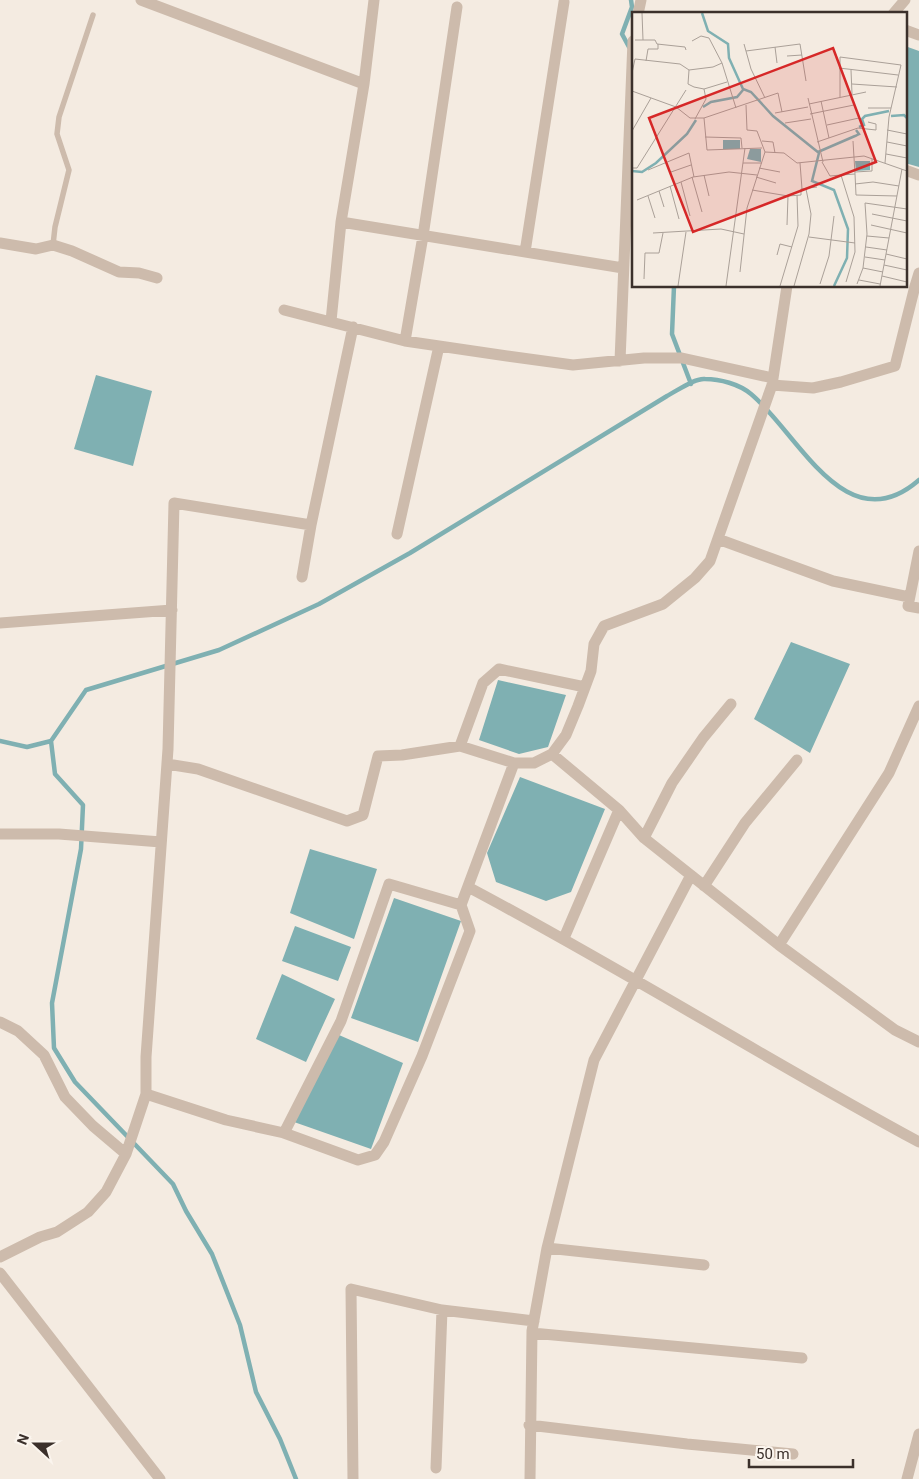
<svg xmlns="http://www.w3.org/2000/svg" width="919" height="1479" viewBox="0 0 919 1479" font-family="Roboto,sans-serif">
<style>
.water{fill:#7fb0b2}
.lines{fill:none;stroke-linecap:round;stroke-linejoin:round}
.stream{stroke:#7fb0b2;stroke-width:4.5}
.service{stroke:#cdbbac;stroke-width:5.5}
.minor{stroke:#cdbbac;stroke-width:11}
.inset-river{fill:none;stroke:#7fb0b2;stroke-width:2.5}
.inset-road{fill:none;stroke:#aaa098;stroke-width:1}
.view{fill:#d62828;fill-opacity:0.15;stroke:#d62828;stroke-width:2.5}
.inset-edge{fill:none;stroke:#3b302b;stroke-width:2.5}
</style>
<rect width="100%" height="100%" fill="#f4ebe1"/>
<path class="water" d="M905,46L919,51V167L905,163Z
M96,375L152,391L133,466L74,449Z
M791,642L850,664L810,753L754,719Z
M498,680L566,695L548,747L519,754L479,740Z
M520,777L605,809L571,892L546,901L496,882L487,853Z
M310,849L377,869L354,939L290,913Z
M394,898L461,921L418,1042L351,1018Z
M295,926L351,947L338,981L282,961Z
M282,974L335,999L306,1062L256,1039Z
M339,1035L403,1063L371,1149L294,1122Z"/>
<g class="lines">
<path class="stream" d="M629,47L622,34L632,7L631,0
M674,286L672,334L691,384
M0,741L27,747L51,741L86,690L219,650L319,604L410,553L667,396C677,391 694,378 705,379C720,379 739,384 751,394C798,433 846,544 919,480
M51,741L55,774L83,805L81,849L52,1003L54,1048L75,1082L173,1184L186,1211L212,1254L240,1325L256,1392L280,1439L296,1479"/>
<path class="service" d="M53,245L55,227L69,170L57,134L59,117L93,15"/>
<path class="minor" d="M141,0L364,84
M638,14L641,0
M893,14L905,0
M905,30L919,35
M905,170L919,175
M341,222L623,268
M0,243L36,249L53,245L72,251L119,272L139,273L157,278
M525,252L564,2
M915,286L919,273
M284,310L405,341L507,356L573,365L644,358H682L773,378
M331,321L341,222L364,84L374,0
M405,341L423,236L457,7
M620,361L633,41
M772,385L813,388L841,382L895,366L915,286L919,287
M397,534L439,346
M718,539L833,581L909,597
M919,551L908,606L919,608
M302,577L311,525L353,327
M0,623L172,610
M460,746L483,683L499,669L585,687
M552,754L619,810L644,838L779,945L895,1030L919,1042
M167,764L198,769L347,821L363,815L378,756L402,755L460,746L514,763H534L552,754L566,735L578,706L591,671L594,644L604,626L663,604L695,578L710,561L772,385L787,286
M0,834H59L161,842
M644,838L672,783L703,738L731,704
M704,886L745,823L797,760
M468,887C621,968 767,1060 919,1142
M564,938L619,810
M779,945L889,773L919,706
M0,1022L18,1031L44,1055L65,1097L93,1126L126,1154
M146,1094L226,1120L284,1133L358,1160L375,1155L384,1142L422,1056L470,931L461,905L514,763
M284,1133L341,1021L389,884L461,905
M547,1248L704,1265
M0,1257L40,1237L57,1232L88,1212L106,1192L126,1154L146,1094V1057L168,749L174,503L311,525
M0,1273L160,1479
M532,1333L802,1358
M529,1425L687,1444L793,1454
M436,1468L442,1310
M353,1479L351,1289L442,1310L534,1321
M530,1479L532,1331L547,1248L594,1060L691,875
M907,1479L919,1434"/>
</g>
<g transform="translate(632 12)">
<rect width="275" height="275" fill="#f4ebe1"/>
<path d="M91,128H108V137H91ZM118,137H129V150L115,147ZM223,149H238V158L224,159Z" fill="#7fb0b2"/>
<path class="inset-river" d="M70,1L76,19L96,32L97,46L111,77L119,80L141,104L187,141L180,169L202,178L216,217L215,246L202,274M71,95L79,90L105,85L111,78M259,104L272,103L275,106M227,115L232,113L230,107L233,104L257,99M186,140L223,124L227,122L224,118M0,159L10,160L24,151L55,122L64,108"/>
<path class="inset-road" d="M10,1L11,28M3,28H23L25,32L53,35L54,38M60,29L69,24L77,26L90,51L104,96M112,32L119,57L133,86M143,35L145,51M114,39L168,32L174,69M155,44L170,43M14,49L16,37H26V32M207,56L266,63M57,58L56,72L62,75L72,77L95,70M219,58L220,82M0,61L3,47L48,52L57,58L81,55L90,51M220,72L265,75M0,79L44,95L58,106H72L146,81L150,100M208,85V45L269,53L257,105L253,151M176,86L191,150M189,89L197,126M177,92L234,80M114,93L115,118L125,119L133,140L152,141L165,151L232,144L275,159M236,96H259M143,101L176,95M178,102L222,93M72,106L75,138L130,136M63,107L74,87L72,77M153,111L179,107M195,113L227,106M255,118L275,122M0,119L19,86M73,125L109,126L110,136M130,129L141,130L143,141M185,130L226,116L244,118V112L236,110M255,130L275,134M254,142L275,146M190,150L198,164L209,163L222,205L223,240L214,270M111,151H130M168,151L170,177M0,156H5L54,78M127,156L148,160M16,158L57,141L62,165M39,160L59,153M223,160L240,159V147M223,162L224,183L265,184M72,163L77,184M209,163L223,162L221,129M60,165L70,200M124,165L144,171M49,170L58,204M223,172L241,170L267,174M38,174L47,207M120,178L156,184L169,183V177L185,175M27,179L32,195M16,184L23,206M5,188L61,165L97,160L125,163M240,202L275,209M155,213L156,184M239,213L275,221M21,221L89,217L112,222M235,224L257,226M177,225L223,231M234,235L255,238M254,242L275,247M145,243L148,232L160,235M233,245L253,248M252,253L275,258M231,256L251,260M108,260L115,196L133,140M250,264L275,270M12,267L13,241H27L31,221M227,268L248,272M188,272L197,244L202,204M225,272L231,256L235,222L233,191L275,197M46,274L54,220M94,274L113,136M148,274L166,214L165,183M162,274L177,222L179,202L174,177M248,274L270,157"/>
<path class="view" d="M201,36L244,150L61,220L17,106Z"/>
<rect width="275" height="275" class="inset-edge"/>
</g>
<g transform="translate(35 1444) rotate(291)" stroke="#fbf5ee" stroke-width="4" paint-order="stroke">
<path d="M0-4L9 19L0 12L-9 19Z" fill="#3b302b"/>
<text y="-8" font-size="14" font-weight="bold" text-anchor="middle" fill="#3b302b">N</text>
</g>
<path d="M749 1459v8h104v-8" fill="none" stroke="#3b302b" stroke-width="2.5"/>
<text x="756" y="1459" font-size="15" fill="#3b302b" stroke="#fbf5ee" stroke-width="4" paint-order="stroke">50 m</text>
</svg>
